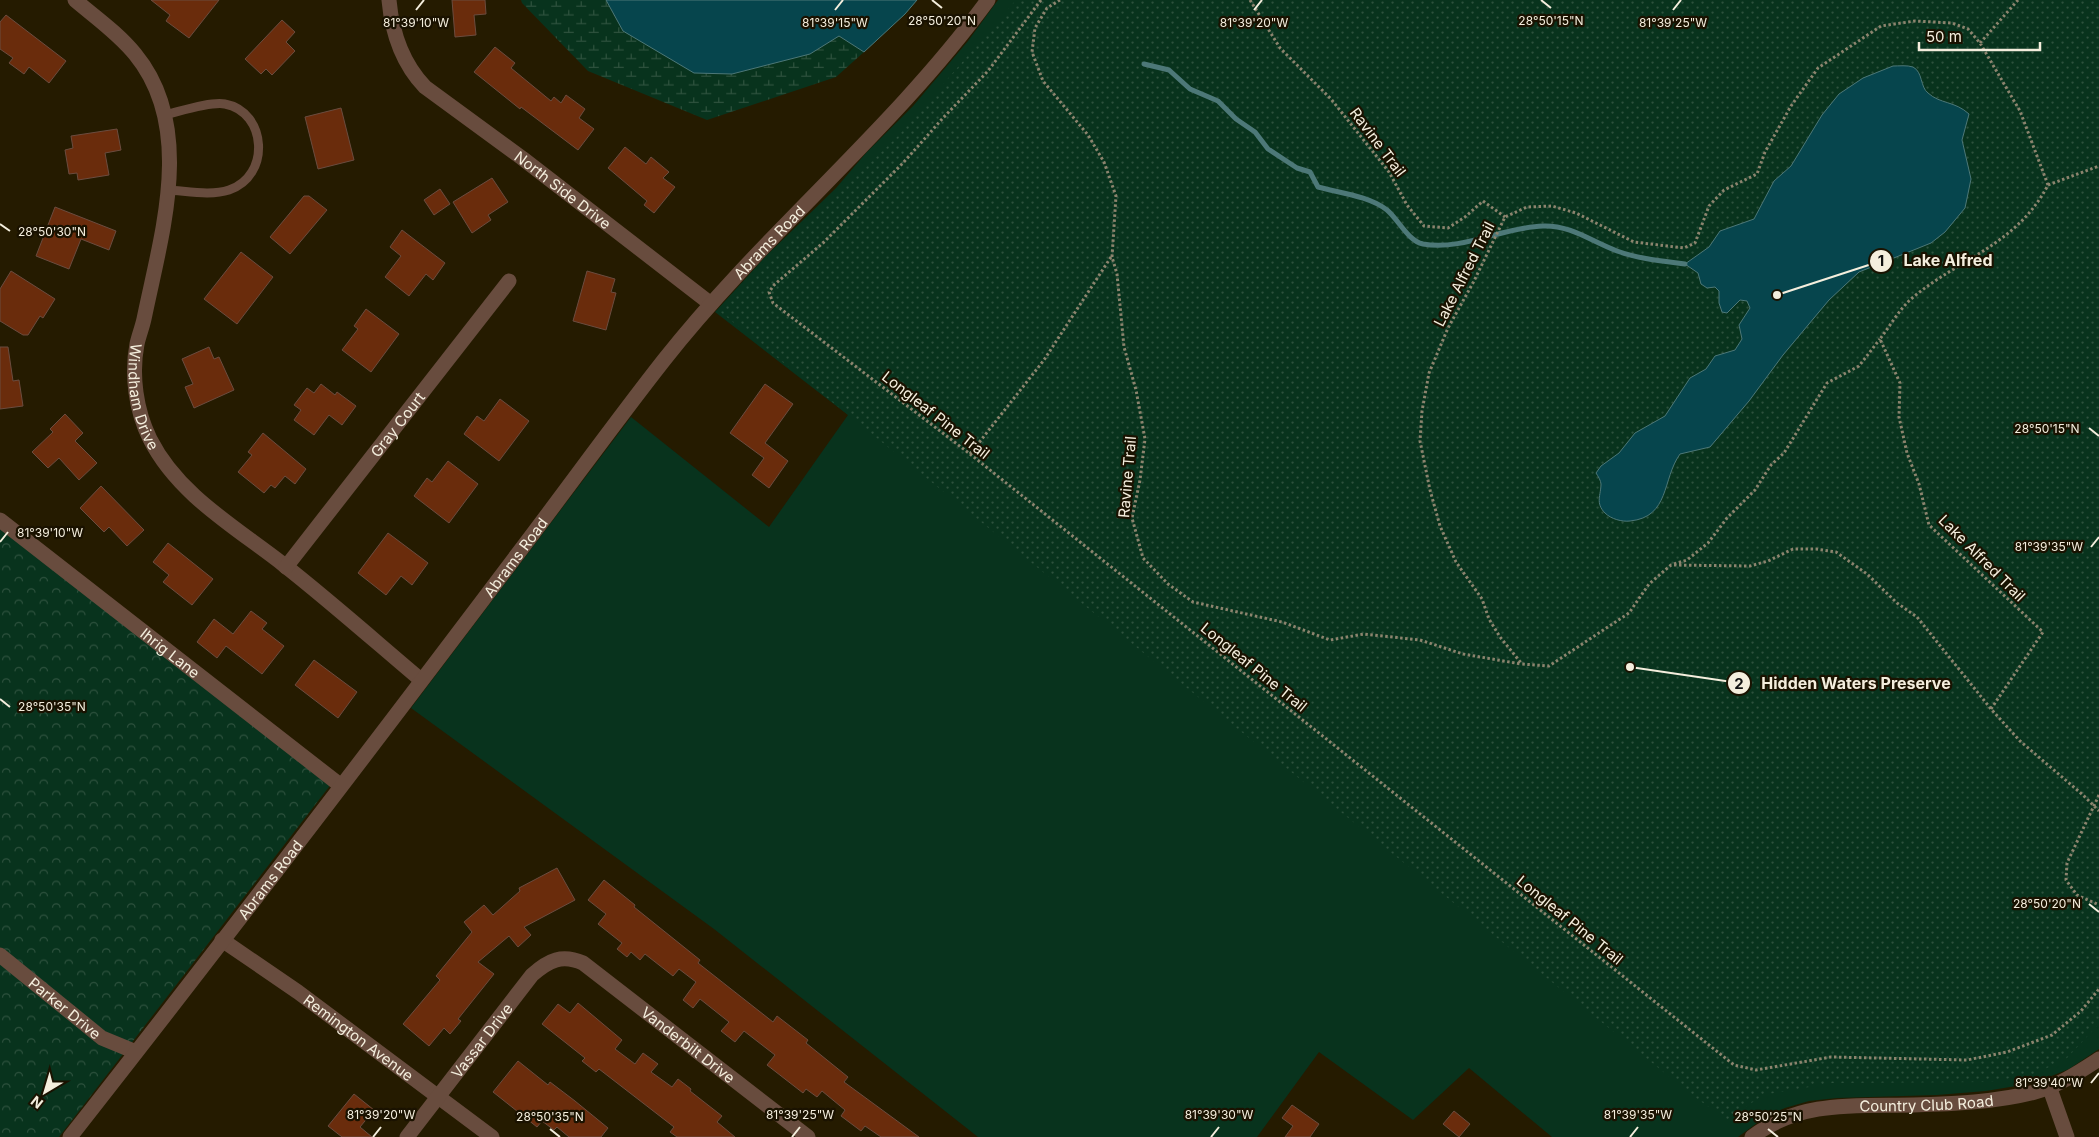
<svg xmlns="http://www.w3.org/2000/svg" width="2099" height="1137" viewBox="0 0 2099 1137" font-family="Inter,sans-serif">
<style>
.green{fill:#08331d}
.forest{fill:url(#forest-crowns)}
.wetland{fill:url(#wetland-marsh)}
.park{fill:url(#park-dots)}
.water{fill:#06454d;stroke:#4d7878}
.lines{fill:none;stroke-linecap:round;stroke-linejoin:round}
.stream{stroke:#4d7878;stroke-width:5}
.building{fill:#6a2c0c;stroke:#6b4c3f}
.path{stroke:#8c846e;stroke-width:3;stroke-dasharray:2.5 2.5;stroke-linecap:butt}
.service{stroke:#684c3e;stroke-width:9}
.minor{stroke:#684c3e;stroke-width:15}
.tertiary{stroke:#684c3e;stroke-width:15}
.ticks{fill:none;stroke:#f4eedd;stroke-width:2}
.labels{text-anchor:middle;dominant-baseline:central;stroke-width:4.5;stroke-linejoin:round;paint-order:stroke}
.street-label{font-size:15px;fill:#f4eedd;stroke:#1a1200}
.ticks-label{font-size:12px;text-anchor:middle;fill:#f4eedd;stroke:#1a1200;stroke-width:4.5;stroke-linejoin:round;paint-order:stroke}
.leader{fill:none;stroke:#f4eedd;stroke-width:2}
.callout-dot{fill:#f4eedd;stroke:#1a1200;stroke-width:2}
.mark-label{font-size:15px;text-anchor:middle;font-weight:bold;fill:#111}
.callout-label{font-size:16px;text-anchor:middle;font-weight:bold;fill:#f4eedd;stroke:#1a1200;stroke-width:4.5;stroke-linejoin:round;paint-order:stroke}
</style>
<defs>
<pattern id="forest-crowns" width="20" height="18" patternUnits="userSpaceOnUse" patternTransform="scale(1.25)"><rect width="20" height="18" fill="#08331d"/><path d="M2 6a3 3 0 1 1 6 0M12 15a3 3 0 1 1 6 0" fill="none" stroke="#2d513d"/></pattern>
<pattern id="wetland-marsh" width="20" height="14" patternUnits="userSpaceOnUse" patternTransform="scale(1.25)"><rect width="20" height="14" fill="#08331d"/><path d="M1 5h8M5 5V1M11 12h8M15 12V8" fill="none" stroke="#2d513d"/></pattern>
<pattern id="park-dots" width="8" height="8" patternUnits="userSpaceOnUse" patternTransform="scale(1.25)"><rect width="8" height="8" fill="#08331d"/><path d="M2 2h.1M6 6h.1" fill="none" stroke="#2d513d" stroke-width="1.8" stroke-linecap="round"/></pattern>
</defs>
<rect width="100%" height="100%" fill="#251b00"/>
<path class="green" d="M998,0H1216L2099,446V1049L2069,1069L2034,1083L1986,1091L1937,1095L1837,1098L1809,1101L1785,1108L1765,1117L1738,1137H1552L1469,1068L1413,1120L1319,1052L1257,1137H978L714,929L411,708L631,417L769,527L848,415L715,312L766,256L836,188L866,153L913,106L968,41Z"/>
<path class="forest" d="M0,524L335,779L59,1137H0Z"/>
<path class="wetland" d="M521,0H606L623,31L810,54L839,36L864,52L836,77L707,120L588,71L522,3Z"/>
<path class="park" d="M1016,0H2099V1024L2066,1059L2034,1074L1989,1082L1832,1083L1763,1095L1727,1120L1692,1095L718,310L899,135Z"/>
<path class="water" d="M606,0H917L905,14L864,52L839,36L810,54L732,74L694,73L623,31Z
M1893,66C1899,66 1907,65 1913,67C1923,72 1920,87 1928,93C1940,104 1955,101 1969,114L1962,140L1971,179L1965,208L1945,232L1931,243L1859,272L1829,300L1783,355L1749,401L1710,447L1680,454C1662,479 1670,517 1630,521C1622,522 1611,519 1605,513C1595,503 1601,495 1601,484C1601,481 1598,476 1596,473L1601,466L1619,453L1635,433L1665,416L1690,378L1706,369L1715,356L1735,350L1742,339L1739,325L1750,308L1747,301L1740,300L1727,313L1722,312L1719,303V291L1715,287L1707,288L1701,284L1698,273L1685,264L1709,247L1720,231L1754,219L1774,181L1791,166L1822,115L1839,94L1863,78Z"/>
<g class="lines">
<path class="stream" d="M1144,64L1169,70L1190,89L1218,101L1236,119L1255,132L1268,149L1297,168L1310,172L1318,187C1340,193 1369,196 1387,210C1398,219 1408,241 1423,244C1463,251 1503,227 1543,226C1571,225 1592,242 1617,251C1639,259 1662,261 1685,264"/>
</g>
<path class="building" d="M151,0H219L189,38L166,21L170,15Z
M452,0H485L486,14L474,15L476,35L455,37Z
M6,15L66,61L49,83L29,67L24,74L9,63L13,58L0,49V22Z
M282,20L295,32L286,42L295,51L272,75L266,69L261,74L245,59Z
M495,47L515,63L511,68L551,101L554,97L561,103L566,95L585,109L579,118L594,129L578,150L521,107L520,109L474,72Z
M341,108L354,160L318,169L305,117Z
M117,129L121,150L105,153L109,175L78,180L77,173L69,174L65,150L73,148L71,136Z
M625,147L646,164L651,157L669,172L663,178L675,187L654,213L644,205L647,201L608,168Z
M492,178L508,202L488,215L491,220L472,233L453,202Z
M440,189L450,204L434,215L424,200Z
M304,196H309L327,210L290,254L270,237Z
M55,207L116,231L109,250L81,239L69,269L36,256Z
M402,230L445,263L433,280L426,274L409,296L385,277L401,256L390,247Z
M241,252L273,277L237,324L204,299Z
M11,271L55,299L43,318L40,316L28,335H23L0,321V289Z
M587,271L615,279L611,292L616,293L606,330L573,321Z
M366,309L399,334L371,372L342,350L358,329L354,326Z
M0,347H8L13,381L19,380L23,406L0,409Z
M209,347L214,359L219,357L234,390L194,408L185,387L193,384L182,359Z
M321,384L335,395L337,392L356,406L342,425L329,415L314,435L294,420L301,410L294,405L307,388L314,393Z
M765,384L793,404L765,443L788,461L769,488L752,475L764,458L730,433Z
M500,399L529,421L499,461L464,434L477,416L484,421Z
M65,414L83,433L75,441L97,463L79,480L59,458L48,468L32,452L53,432L50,429Z
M263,433L306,469L295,484L285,476L275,488L271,485L264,493L238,472L252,455L248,452Z
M448,461L478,484L449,523L414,496L427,478L432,482Z
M101,486L144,530L127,546L109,527L104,532L80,508Z
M388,533L428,563L412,585L401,576L386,595L358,573Z
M168,543L213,579L192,605L163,582L169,575L153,562Z
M251,611L267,623L262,629L284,646L262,674L226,646L217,658L197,642L214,619L233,634Z
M314,660L357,692L338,718L295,685Z
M557,868L575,900L524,927L531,935L518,947L509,936L478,962L494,974L458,1019L461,1021L450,1034L444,1028L429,1046L403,1024L440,980L436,976L472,932L464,922L484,905L493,915L520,891L519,888Z
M604,880L635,905L634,907L700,960L698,963L773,1022L777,1016L808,1040L806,1043L848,1077L844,1082L919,1137H881L865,1126L861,1131L841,1116L845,1110L822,1091L817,1097L806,1089L803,1093L767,1065L775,1055L744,1031L735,1042L721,1031L729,1022L700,999L693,1008L683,1000L696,982L679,969L673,976L645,954L640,960L631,952L627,957L617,949L622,943L598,924L606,914L588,900Z
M578,1003L622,1040L615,1049L635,1064L643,1053L658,1064L651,1072L672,1087L678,1079L691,1089L690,1091L722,1116L717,1122L735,1137H677L670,1132L674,1127L599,1069L596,1072L582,1061L585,1058L542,1024L558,1004L570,1013Z
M518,1061L548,1085L550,1082L575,1101L608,1128L601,1137H569L557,1127L554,1130L542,1121L537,1127L493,1092Z
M354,1094L374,1110L360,1127L372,1137H342L328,1126Z
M1292,1105L1319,1124L1310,1137H1285L1293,1126L1282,1118Z
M1454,1111L1470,1124L1459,1137L1443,1124Z"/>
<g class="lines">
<path class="path" d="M1041,0L988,71L943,118L903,163L824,242L774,285L769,292L773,303L970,454L1734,1065L1756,1070L1831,1057L1967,1060L2007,1052L2052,1035L2081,1011L2099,989
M1060,0L1047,8L1035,28L1032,52L1043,81L1088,135L1104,162L1116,196L1112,257L1117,274L1124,347L1136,390L1145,439L1140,480L1132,518L1143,558L1168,584L1193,602L1282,622L1330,640L1364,634L1420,640L1463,654L1521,664
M1250,0L1280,48L1331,99L1389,172L1407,205L1424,226L1448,228L1465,217L1483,201L1505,217
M1980,43L2018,0
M2048,185L2099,166
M970,454L1044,360L1111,257
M1674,564L1687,560L1708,543L1727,518L1755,490L1771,465L1784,453L1827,383L1859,366L1880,339
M1991,709L2043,632L1929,525L1919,484L1907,453L1899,417L1900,383L1880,339C1890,326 1899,310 1911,299C1959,258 2016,246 2048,185L2020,111L1980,43L1968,29L1952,23L1915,21L1881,26L1818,68L1791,106L1765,152L1757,174L1724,190L1709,206L1695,243L1684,248L1634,242L1576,213L1552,206L1527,207L1505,217L1474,281L1448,328L1429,373L1422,411L1420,441L1430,490L1440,526L1456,562L1482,599L1489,619L1500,637L1522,664L1549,666L1629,613L1649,584L1671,565L1750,566L1768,561L1793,549H1816L1836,552L1867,574L1897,603L1917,617L1991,709L2020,741L2083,795L2099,811
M2099,795L2067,863L2066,880L2077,895L2099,905"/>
<path class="service" d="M164,115C178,112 211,101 225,104C267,112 271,176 229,190C211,196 187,191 168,190"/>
<g class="minor">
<path id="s1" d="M75,0C95,17 118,33 135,54C196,128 161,235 144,319C142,328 139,335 137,344C131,375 136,411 150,439C178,495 237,528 284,565C331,602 376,642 421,680"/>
<path id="s2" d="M389,0C392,33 402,63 425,87L522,158L711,304"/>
<path id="s3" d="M0,520L340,785"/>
<path id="s4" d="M286,567L509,281"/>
<path id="s5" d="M222,940L298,992L492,1137"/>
<path id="s6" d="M0,955L102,1038L136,1052"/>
<path d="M2049,1086L2067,1137"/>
<path id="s7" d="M407,1137L532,975C549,960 562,954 583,963L808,1137"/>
</g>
<g class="tertiary">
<path id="s8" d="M70,1137C227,937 382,734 535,531C578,474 620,416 664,360C764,233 892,131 988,0"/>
<path id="s9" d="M1752,1137C1800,1100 1856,1106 1913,1105C1952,1104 1997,1102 2035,1092C2058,1086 2079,1072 2099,1059"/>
</g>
</g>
<path class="ticks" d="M932,0L942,8M1541,0L1551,8M416,10L424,0M835,10L843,0M1254,10L1262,0M1673,10L1681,0M0,224L10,231M2089,428L2099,436M0,542L8,532M2091,547L2099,537M0,699L10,707M2089,904L2099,912M2091,1083L2099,1073M550,1129L560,1137M1768,1129L1778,1137M373,1137L381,1127M792,1137L800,1127M1211,1137L1219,1127M1630,1137L1638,1127"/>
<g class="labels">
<g class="street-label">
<text transform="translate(1378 142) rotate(53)">Ravine Trail</text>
<text stroke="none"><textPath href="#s2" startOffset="268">North Side Drive</textPath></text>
<text stroke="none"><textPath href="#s8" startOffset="1136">Abrams Road</textPath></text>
<text transform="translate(1464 274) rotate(-63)">Lake Alfred Trail</text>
<text stroke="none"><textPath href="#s1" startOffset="436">Windham Drive</textPath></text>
<text transform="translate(936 415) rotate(38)">Longleaf Pine Trail</text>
<text stroke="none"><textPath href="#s4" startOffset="181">Gray Court</textPath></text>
<text transform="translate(1127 477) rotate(-85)">Ravine Trail</text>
<text stroke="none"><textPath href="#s8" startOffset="731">Abrams Road</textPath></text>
<text transform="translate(1982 558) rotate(45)">Lake Alfred Trail</text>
<text stroke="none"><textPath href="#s3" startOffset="216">Ihrig Lane</textPath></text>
<text transform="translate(1254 667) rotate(39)">Longleaf Pine Trail</text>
<text stroke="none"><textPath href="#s8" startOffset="326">Abrams Road</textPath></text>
<text transform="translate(1570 920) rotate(39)">Longleaf Pine Trail</text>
<text stroke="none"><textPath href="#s6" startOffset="84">Parker Drive</textPath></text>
<text stroke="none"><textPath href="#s5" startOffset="168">Remington Avenue</textPath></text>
<text stroke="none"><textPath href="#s7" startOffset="122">Vassar Drive</textPath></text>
<text stroke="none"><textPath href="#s7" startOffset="394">Vanderbilt Drive</textPath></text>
<text stroke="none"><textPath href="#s9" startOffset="181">Country Club Road</textPath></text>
</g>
</g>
<g class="ticks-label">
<text x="1551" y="25">28°50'15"N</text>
<text x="942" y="25">28°50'20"N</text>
<text x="416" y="27">81°39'10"W</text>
<text x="835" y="27">81°39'15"W</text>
<text x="1254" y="27">81°39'20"W</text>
<text x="1673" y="27">81°39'25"W</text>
<text x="52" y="236">28°50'30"N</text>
<text x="2047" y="433">28°50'15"N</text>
<text x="50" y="537">81°39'10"W</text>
<text x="2049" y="551">81°39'35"W</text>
<text x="52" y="711">28°50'35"N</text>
<text x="2047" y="908">28°50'20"N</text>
<text x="2049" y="1087">81°39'40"W</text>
<text x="381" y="1119">81°39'20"W</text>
<text x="800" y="1119">81°39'25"W</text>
<text x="1219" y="1119">81°39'30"W</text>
<text x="1638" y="1119">81°39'35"W</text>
<text x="550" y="1121">28°50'35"N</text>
<text x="1768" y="1121">28°50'25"N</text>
</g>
<path class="leader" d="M1777 295L1881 261M1630 667L1739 683"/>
<g class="callout-dot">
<circle cx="1777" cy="295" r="5"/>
<circle cx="1630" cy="667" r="5"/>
<circle cx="1881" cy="261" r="12"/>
<circle cx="1739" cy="683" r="12"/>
</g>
<g class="mark-label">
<text x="1881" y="266">1</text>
<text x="1739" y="689">2</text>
</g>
<g class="callout-label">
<text x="1948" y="266">Lake Alfred</text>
<text x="1856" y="689">Hidden Waters Preserve</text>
</g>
<g transform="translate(45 1092) rotate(218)" stroke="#1a1200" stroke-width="4" paint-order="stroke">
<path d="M0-4L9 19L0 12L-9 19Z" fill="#f4eedd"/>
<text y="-8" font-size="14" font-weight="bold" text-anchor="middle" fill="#f4eedd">N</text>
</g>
<path d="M1919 42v8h121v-8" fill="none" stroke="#f4eedd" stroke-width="2.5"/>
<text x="1926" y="42" font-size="15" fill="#f4eedd" stroke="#1a1200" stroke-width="4" paint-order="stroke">50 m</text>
</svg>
